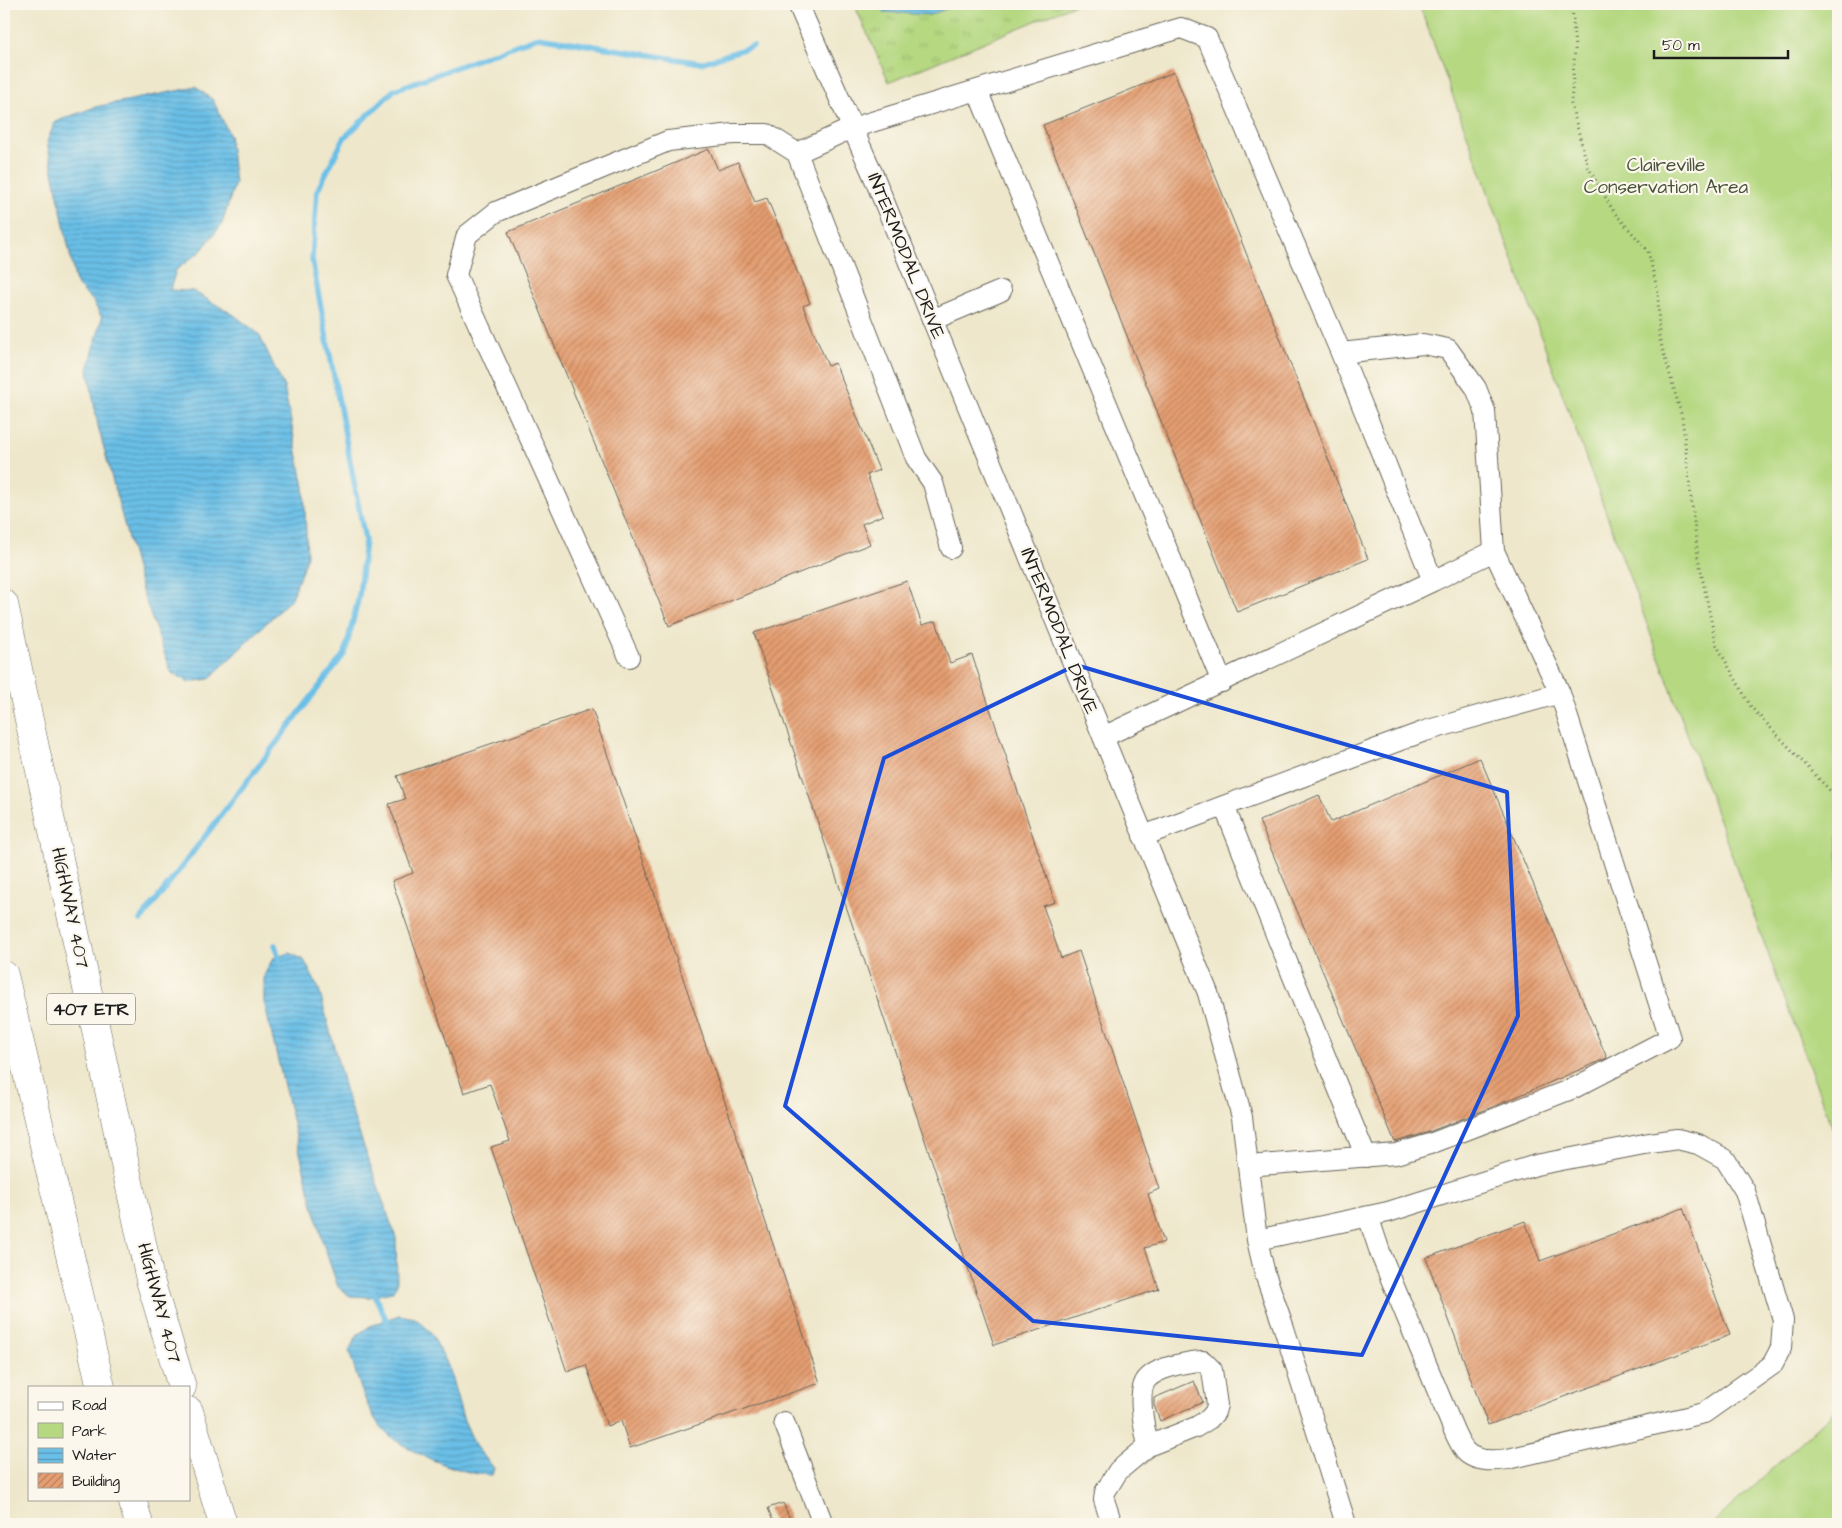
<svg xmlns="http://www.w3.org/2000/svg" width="1842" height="1528" viewBox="0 0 1842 1528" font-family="'Architects Daughter',sans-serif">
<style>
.grass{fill:url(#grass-tufts);stroke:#687a4e}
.green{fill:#b5d881;stroke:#687a4e}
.water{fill:url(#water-rules);stroke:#436e82}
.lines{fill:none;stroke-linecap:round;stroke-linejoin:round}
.stream{stroke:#6abfe7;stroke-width:5.5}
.building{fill:url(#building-hatch)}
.minor-casing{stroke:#666359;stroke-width:22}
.highway-casing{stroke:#666359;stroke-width:29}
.path{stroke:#666359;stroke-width:3;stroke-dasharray:1 4;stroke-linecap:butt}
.minor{stroke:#fff;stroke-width:20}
.highway{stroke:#fff;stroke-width:28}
.marked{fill:none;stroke:#1d4ed8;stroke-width:4;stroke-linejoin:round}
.labels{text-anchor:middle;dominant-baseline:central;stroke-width:4.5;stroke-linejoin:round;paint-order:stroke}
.shield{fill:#fbf7ec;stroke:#5f5e5a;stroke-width:1}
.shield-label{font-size:18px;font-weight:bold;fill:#1c1c1c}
.park-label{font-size:19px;fill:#4a543a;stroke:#fbf7ec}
.street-label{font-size:19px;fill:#1c1c1c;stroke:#fbf7ec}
</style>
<defs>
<pattern id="grass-tufts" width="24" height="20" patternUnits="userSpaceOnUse" patternTransform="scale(1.25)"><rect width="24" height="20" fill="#b5d881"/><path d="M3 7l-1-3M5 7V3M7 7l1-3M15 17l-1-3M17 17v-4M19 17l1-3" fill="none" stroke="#9bb96f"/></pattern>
<pattern id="water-rules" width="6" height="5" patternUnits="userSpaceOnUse" patternTransform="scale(1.25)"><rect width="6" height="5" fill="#6abfe7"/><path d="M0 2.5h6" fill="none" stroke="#569aba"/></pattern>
<pattern id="building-hatch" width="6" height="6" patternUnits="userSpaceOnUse" patternTransform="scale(1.25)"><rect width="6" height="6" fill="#e59e71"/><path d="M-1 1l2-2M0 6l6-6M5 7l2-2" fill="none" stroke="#b9805c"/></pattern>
</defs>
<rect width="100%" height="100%" fill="#fbf7ec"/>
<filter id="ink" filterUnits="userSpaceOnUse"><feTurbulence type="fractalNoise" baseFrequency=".02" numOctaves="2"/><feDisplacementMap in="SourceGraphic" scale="10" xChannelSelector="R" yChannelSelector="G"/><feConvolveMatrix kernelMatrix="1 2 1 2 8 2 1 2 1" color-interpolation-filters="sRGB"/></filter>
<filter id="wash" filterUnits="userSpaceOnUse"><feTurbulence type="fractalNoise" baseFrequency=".0096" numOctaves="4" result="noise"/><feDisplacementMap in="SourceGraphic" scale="20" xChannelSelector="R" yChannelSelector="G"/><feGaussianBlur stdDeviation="1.12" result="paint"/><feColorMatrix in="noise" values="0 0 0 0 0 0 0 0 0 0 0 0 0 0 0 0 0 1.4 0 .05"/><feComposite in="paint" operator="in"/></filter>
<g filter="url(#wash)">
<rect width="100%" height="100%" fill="#eee7cb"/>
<path class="grass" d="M854,4H1076L889,82Z"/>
<path class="green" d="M1419,4H1838V1144Z
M1838,1408V1524H1712Z"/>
<path class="water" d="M881,4H959L930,15L884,12Z
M196,87L213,100L229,134L235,183L222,224L201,251L176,270L170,290L193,291L234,315L259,334L284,387L304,487L307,556L292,598L209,679L189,682L171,672L142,591L98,426L88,370L102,318L93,301L76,284L47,142L55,122L95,107Z
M290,953L304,960L319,989L349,1104L396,1238L397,1284L392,1292L369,1297L350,1296L338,1287L323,1243L307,1182L264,1002V976L273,958Z
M399,1315L415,1318L430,1331L448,1365L463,1418L476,1447L494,1468L492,1475C464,1476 396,1449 379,1425C364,1404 357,1376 349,1351L357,1335L370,1326Z"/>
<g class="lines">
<path class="stream" d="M141,920L345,653L359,596L365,540L312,260L317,191L344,138L394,90L538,37L701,63L753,46
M275,945L280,963
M372,1289L389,1326"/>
</g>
<g id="blocks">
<path class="building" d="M1174,72L1368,559L1237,612L1043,125Z
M709,149L718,170L738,162L755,202L767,198L810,303L803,306L828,366L835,363L879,470L867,475L883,515L862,524L870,544L669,626L508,232Z
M907,581L922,625L936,621L950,663L972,655L1055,902L1043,906L1061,958L1079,951L1159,1189L1148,1194L1164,1242L1145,1248L1159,1289L994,1345L754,633Z
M592,709L820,1383L630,1448L621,1421L607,1426L586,1365L567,1372L491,1147L510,1141L490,1084L464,1093L392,881L413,873L389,804L405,799L397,776Z
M1480,758L1607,1058L1495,1106L1426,1133L1395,1142L1259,821L1319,795L1331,822Z
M1683,1208L1730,1335L1488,1425L1426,1258L1525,1221L1540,1261Z
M1194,1381L1203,1402L1160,1421L1154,1405V1398Z
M783,1503L792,1524H774L768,1508Z"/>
</g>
</g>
<g filter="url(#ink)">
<use href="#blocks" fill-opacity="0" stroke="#666359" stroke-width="1"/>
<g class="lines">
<defs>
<path id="minor" d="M798,4L874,177L1208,993L1242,1117L1257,1240L1265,1274L1284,1328L1346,1524
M977,90L1222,682
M797,153L916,458L933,483L951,548
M932,320L1001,291
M1341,353L1423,344L1448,349L1476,388L1485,411L1494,551
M1433,581L1494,551L1560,693
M629,657L456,275L467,235L496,212L668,141L733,134H767L797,153L852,128L1181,28L1207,38L1341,353L1433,581L1103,737
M1224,806L1366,1157
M1143,836L1425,731L1560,693L1670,1038L1574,1088L1430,1144L1396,1154L1248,1166
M1257,1240L1388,1212L1536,1165L1644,1144L1677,1139L1698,1144L1725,1159L1745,1191L1783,1320L1781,1348L1772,1365L1704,1413L1508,1459C1495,1461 1475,1462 1465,1451C1461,1446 1458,1439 1455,1433L1381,1255L1368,1216
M784,1422L823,1524
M1112,1524L1104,1500L1105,1492L1118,1471L1148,1446L1196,1427L1209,1419L1215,1412L1217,1405L1212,1370L1203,1361C1194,1361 1185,1363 1176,1365C1166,1368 1156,1370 1148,1378C1135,1390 1145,1430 1148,1446"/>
<path id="highway" d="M4,604L150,1280L182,1387
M4,975L101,1387
M189,1411L223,1524
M132,1499L139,1524"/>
</defs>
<use href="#minor" class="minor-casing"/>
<use href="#highway" class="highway-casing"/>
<path class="path" d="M1572,4L1575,49L1571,104L1588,167L1614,212L1648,251L1658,292L1659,337L1682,417L1698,557L1716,644L1751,707L1838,799"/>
<use href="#minor" class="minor"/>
<use href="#highway" class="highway"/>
</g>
</g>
<path class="marked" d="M1076,665L1507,792L1518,1016L1362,1355L1033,1321L785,1106L884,758Z"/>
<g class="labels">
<rect class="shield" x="47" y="993.5" width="88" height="31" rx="4"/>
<g class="shield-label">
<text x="91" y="1009">407 ETR</text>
</g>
<g class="park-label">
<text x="1666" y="165">Claireville<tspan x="1666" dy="22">Conservation Area</tspan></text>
</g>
<g class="street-label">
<text transform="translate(906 256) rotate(68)">INTERMODAL DRIVE</text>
<text transform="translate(1059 631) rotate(68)">INTERMODAL DRIVE</text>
<text transform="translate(70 908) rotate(78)">HIGHWAY 407</text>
<text transform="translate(159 1303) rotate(75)">HIGHWAY 407</text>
</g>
</g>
<rect width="1842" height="1528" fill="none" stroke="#fbf7ec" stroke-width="20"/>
<rect x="28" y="1386" width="162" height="115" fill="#fbf7ec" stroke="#a29f99"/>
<rect x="38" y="1402" width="25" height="8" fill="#ffffff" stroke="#a29f99"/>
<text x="72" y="1410" font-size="15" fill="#1c1c1c">Road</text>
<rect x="38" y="1423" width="25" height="15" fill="#b5d881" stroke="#a29f99"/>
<text x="72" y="1436" font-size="15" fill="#1c1c1c">Park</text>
<rect x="38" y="1448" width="25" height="15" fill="url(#water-rules)" stroke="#a29f99"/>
<text x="72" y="1460" font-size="15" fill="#1c1c1c">Water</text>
<rect x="38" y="1473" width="25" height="15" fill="url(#building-hatch)" stroke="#a29f99"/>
<text x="72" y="1486" font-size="15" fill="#1c1c1c">Building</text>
<path d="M1654 50v8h134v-8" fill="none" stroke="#1c1c1c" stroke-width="2.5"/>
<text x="1662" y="50" font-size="15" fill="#1c1c1c" stroke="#fbf7ec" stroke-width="4" paint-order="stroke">50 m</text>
</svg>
